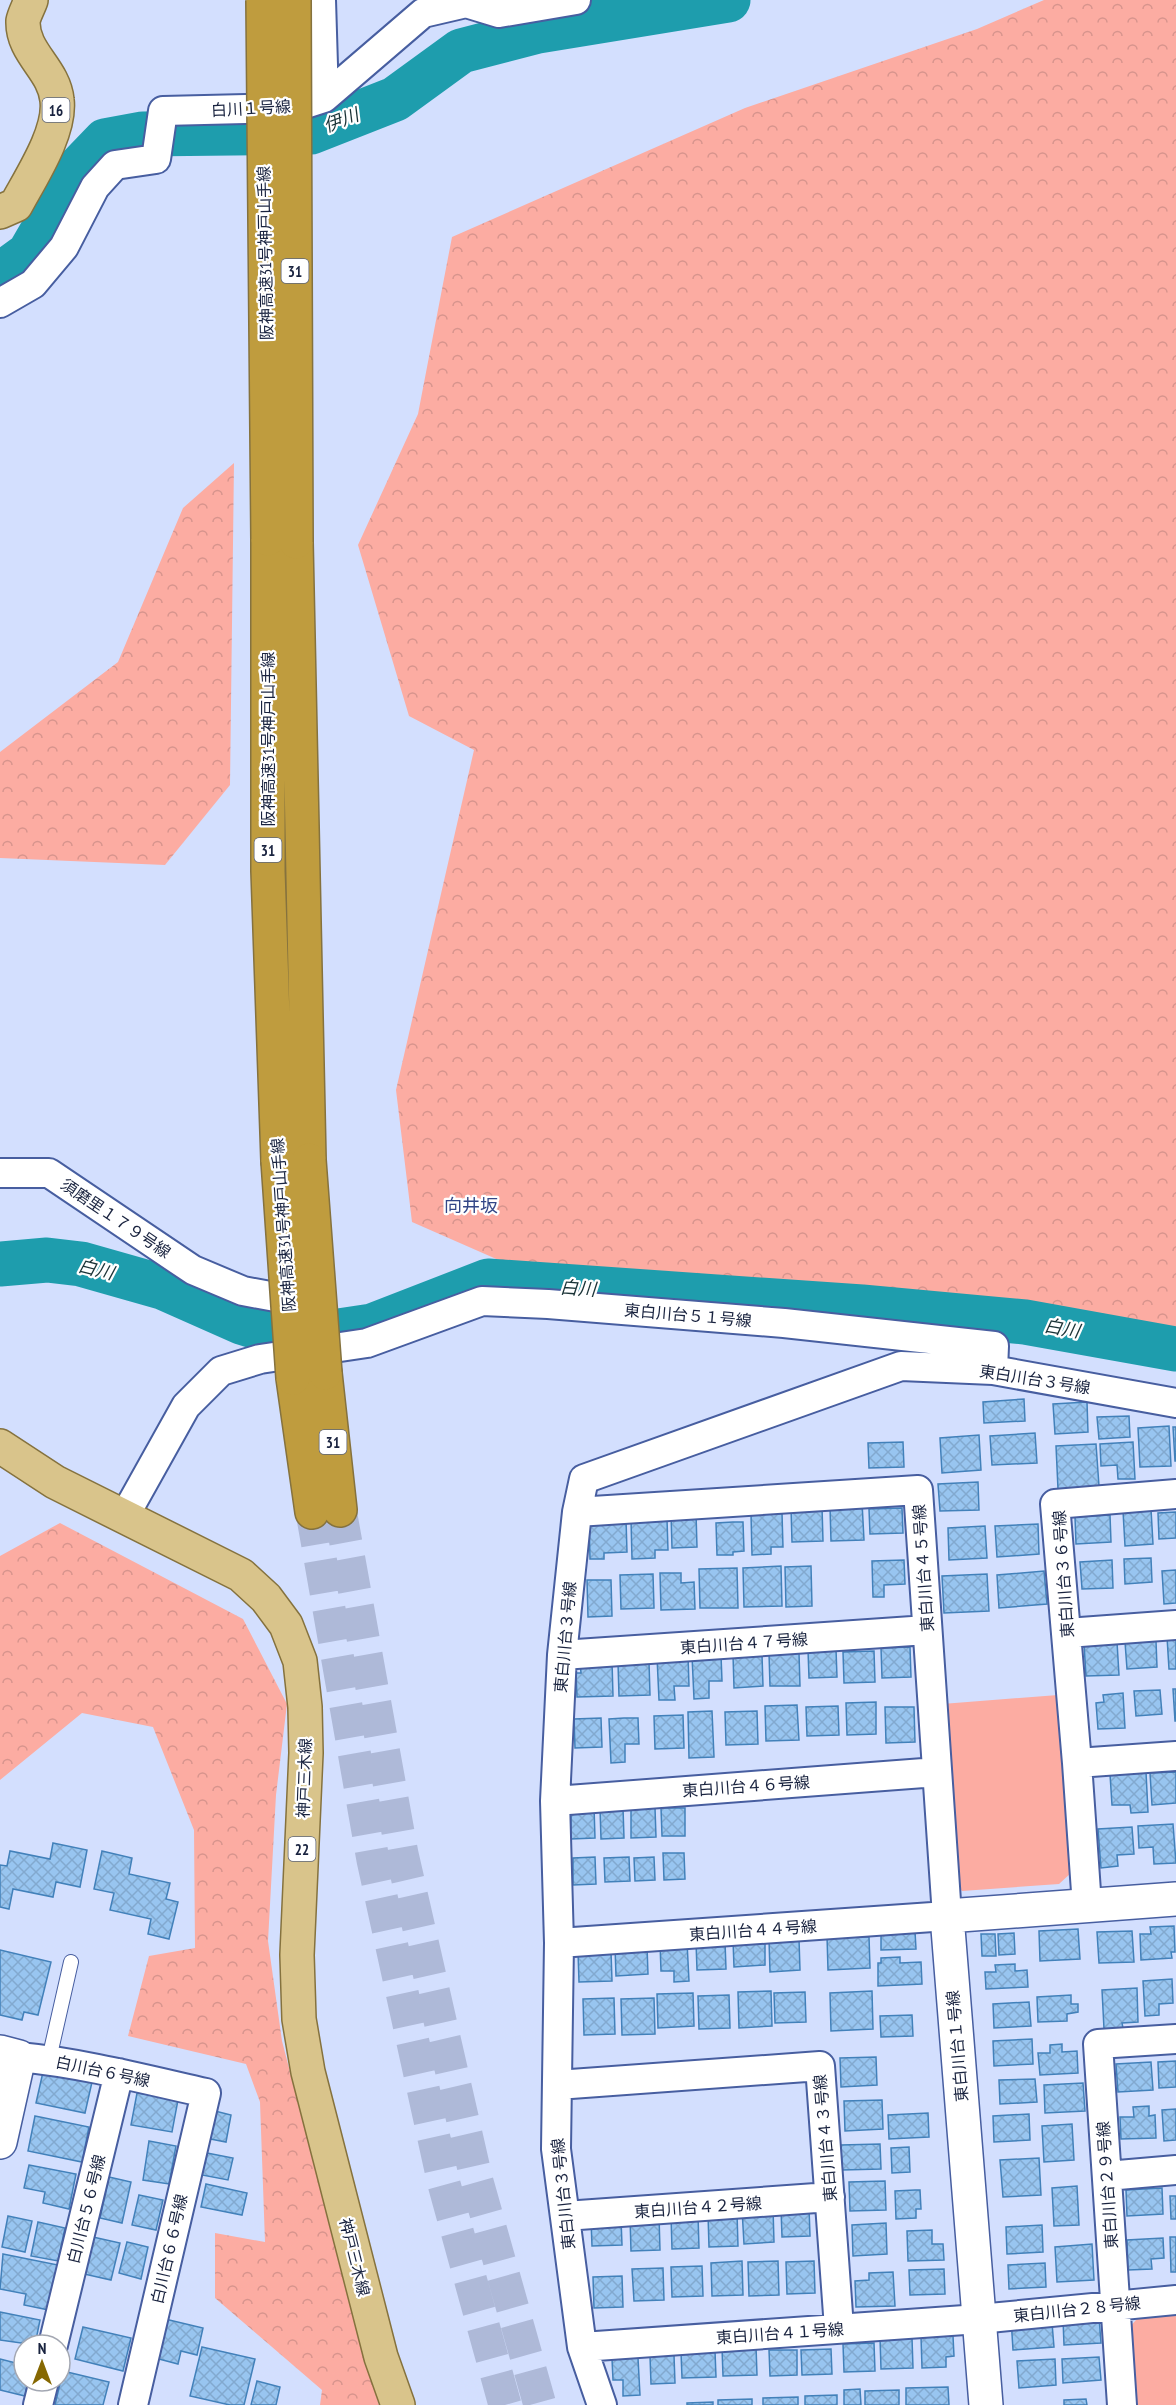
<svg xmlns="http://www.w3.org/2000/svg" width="1176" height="2405" viewBox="0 0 1176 2405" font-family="'PT Sans Narrow','Noto Sans JP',sans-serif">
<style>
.green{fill:#fcaca2}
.forest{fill:url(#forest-crowns)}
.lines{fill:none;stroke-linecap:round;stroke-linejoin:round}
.river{stroke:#1e9dad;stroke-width:45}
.building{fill:url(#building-cross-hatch);stroke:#4281ba;stroke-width:1.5}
.highway-tunnel{stroke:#aeb9d8;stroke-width:33;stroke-dasharray:33 16;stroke-linecap:butt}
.lane-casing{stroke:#475ea0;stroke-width:16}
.street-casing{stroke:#475ea0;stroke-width:32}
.secondary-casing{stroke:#475ea0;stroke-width:36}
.primary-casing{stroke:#85723e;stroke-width:36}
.highway-casing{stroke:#85723e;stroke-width:36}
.lane{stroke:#fff;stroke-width:14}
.street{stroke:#fff;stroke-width:28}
.secondary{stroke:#fff;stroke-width:33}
.primary{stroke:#d9c48b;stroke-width:33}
.highway{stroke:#bf9c3e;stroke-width:33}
.highway-bridge-casing{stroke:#85723e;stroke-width:36;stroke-linecap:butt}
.highway-bridge{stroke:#bf9c3e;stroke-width:33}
.labels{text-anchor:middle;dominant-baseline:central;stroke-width:4.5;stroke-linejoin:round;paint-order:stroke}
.shield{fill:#fff;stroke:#5e6579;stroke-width:1.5}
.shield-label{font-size:15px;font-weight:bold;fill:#19233f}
.street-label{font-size:16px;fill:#19233f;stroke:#fff}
.water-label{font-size:18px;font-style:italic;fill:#1a3337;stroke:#fff}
.neighbourhood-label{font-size:18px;fill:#334787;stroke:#fff}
</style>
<defs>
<pattern id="forest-crowns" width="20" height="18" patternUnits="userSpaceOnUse" patternTransform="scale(1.5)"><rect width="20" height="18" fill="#fcaca2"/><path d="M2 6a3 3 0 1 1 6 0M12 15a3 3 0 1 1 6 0" fill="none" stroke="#d7948d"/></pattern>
<pattern id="building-cross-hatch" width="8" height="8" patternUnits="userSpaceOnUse" patternTransform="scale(1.5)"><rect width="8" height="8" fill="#98c5f0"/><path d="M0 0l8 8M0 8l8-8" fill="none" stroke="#82a9cf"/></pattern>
</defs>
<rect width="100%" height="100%" fill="#d3dffe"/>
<path class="green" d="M1058,1695L1071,1873L1059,1884L962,1891L953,1880L942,1704Z
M1176,2309V2405H1134L1128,2329L1144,2311Z"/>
<path class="forest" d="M1044,0H1176V1339L1110,1326L1038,1304L528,1273L412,1222L396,1090L474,750L409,716L358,545L418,414L452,237L745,108L977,29Z
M234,463L230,785L165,865L0,858V752L118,662L183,508Z
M60,1523L243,1619L287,1704L276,1795L268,1941L282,2041L364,2356L379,2405H320L322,2390L215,2298V2233L265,2242L260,2102L246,2064L128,2036L149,1956L195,1948L194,1830L153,1727L82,1713L0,1780V1556Z"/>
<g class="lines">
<path class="river" d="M0,275L29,254L79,168L105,141L143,134L311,132L395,99L461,51L538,31L728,0
M0,1264L47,1260L81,1264L162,1287L241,1322L292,1338L372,1326L488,1281L862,1307L1025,1322L1176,1349"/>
</g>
<path class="building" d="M1024,1399L1025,1421L984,1423L983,1402Z
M1087,1402L1088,1432L1055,1434L1053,1404Z
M1129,1416L1130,1437L1099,1439L1097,1417Z
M1169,1426L1171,1466L1140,1467L1138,1428Z
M1173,1427H1176V1461H1175Z
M1035,1433L1037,1463L992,1465L990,1436Z
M979,1435L981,1470L942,1473L940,1438Z
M903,1442L904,1467L869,1468L868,1443Z
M1133,1442L1135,1479H1118L1117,1465L1101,1466L1100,1444Z
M1096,1444L1099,1486L1058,1489L1056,1446Z
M978,1482L979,1510L940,1511L938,1484Z
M862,1502L864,1540L831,1541L830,1507Z
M822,1507L823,1541L792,1542L791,1508Z
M902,1508L903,1533L870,1534L869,1509Z
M1151,1509L1153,1544L1125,1546L1123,1511Z
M1176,1512V1538L1159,1539L1158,1513Z
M696,1513L697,1547L672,1548L671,1514Z
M782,1513L783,1547H771V1554L752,1555L751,1514Z
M1110,1515L1111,1542L1076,1544L1075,1517Z
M626,1519L627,1552L604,1553V1559H590L589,1520Z
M667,1519L668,1550H655V1558L632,1559L631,1520Z
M733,1522H743L744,1551L733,1552V1555H717L716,1523Z
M1038,1524L1039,1554L997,1557L995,1526Z
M985,1526L987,1558L949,1560L948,1528Z
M1151,1558L1152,1582L1125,1584L1124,1559Z
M904,1560L905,1584L884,1585V1597H873L872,1561Z
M1112,1560L1113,1588L1082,1589L1080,1562Z
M781,1566L782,1606L744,1607L743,1568Z
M811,1566L812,1606L786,1607L785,1567Z
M737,1568L738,1608H700L699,1569Z
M1176,1570V1603L1164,1604L1162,1571Z
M1044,1571L1047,1604L999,1608L997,1575Z
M660,1573H681V1583L694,1582L695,1609L661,1610Z
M653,1574L654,1608L621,1609L620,1575Z
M987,1574L989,1611L944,1613L942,1576Z
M587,1580H611L612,1616L588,1617Z
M1176,1636V1669H1169L1167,1637Z
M1156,1641L1157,1667L1127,1669L1125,1642Z
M1117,1642L1119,1675L1086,1676L1084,1644Z
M910,1647L911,1677L882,1678L881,1648Z
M836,1649L837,1677L809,1678L808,1650Z
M874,1651L875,1682L844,1683L843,1652Z
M769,1653H799L800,1686H770Z
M688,1655L689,1686H674L675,1700H659L657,1657Z
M721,1655L722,1681H709V1698L694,1699L692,1656Z
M733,1655H762L763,1686L734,1688Z
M612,1661L613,1696L577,1697L576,1673H581L580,1662Z
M649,1662L650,1695L619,1696L618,1663Z
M1173,1689H1176V1721H1175Z
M1160,1690L1162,1714L1136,1716L1134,1691Z
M1123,1693L1125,1728L1098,1729L1096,1703L1104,1702L1103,1695Z
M876,1702V1734L847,1735L846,1703Z
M797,1705L799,1740L766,1741L765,1706Z
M838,1706L839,1735L807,1736L806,1707Z
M885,1707H914L915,1742L886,1743Z
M712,1711L714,1757L689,1758L688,1712Z
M757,1711L758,1744L726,1745L725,1712Z
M683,1715L684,1748L655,1749L654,1716Z
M601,1718L602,1747L575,1748L574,1719Z
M624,1718H638L639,1744H625V1762L611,1763L609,1719Z
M1146,1772L1148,1812L1131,1813L1130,1805H1112L1110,1774Z
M1176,1772V1803L1152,1805L1150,1773Z
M594,1807L595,1838L571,1839V1808Z
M600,1808H623L624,1838L601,1839Z
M631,1808H655L656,1837L631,1838Z
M661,1808H685V1836H662Z
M1173,1824L1176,1863L1154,1864L1153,1847L1139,1848L1138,1826Z
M1132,1827L1134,1854L1117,1855L1118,1866L1101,1868L1098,1829Z
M53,1843L87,1850L80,1887L56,1882L53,1897L13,1889L9,1909L0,1907V1865L7,1866L10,1851L50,1859Z
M102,1851L132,1858L129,1874L170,1883L166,1899L178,1902L169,1939L148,1934L151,1919L110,1910L114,1893L94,1889Z
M663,1853H684L685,1879L664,1880Z
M595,1857L596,1884L573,1885V1858Z
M629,1857L630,1881L605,1882L604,1858Z
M654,1857L655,1880L635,1881L634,1858Z
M1174,1926L1175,1952H1171L1172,1958L1141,1960L1140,1934H1151L1150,1927Z
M1078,1929L1080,1959L1040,1961L1039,1931Z
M915,1931L916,1949L881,1950V1932Z
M1132,1931L1134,1962L1099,1963L1097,1932Z
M1014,1933L1015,1954L999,1955L998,1934Z
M981,1934H995L996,1956H982Z
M827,1936L869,1937L870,1968L828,1970Z
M765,1939V1965L734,1967L733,1940Z
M799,1939L800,1970L770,1972L769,1940Z
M725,1941L726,1969L697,1970L696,1942Z
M687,1942L689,1981L674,1982V1971H661L660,1943Z
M647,1946L648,1974L616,1976L615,1947Z
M0,1950L51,1962L38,2015L24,2012L22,2020L0,2015Z
M611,1951L612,1981L579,1982L578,1952Z
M900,1957V1963L921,1962L922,1984L878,1986V1963H881V1958Z
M1015,1964V1971L1027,1970L1028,1987L986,1989L985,1972H996L995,1965Z
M1172,1979L1173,2003L1159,2004V2015L1145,2016L1143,1981Z
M1137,1988L1138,2022L1122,2023L1123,2028L1104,2029L1102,1990Z
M771,1991L772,2026L739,2028L738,1992Z
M872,1991L873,2029L831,2031L830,1993Z
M805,1992L806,2022L775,2023L774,1993Z
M693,1993L694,2026L658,2028L657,1994Z
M729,1995L730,2028L699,2029L698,1996Z
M1071,1995V2004H1078V2012L1067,2014V2021L1038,2022L1037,1997Z
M614,1998L615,2034L584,2035L583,1999Z
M654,1998L655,2034L622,2035L621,1999Z
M1029,2002L1031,2026L994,2028L993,2004Z
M912,2015L913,2036L881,2037L880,2016Z
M1032,2039L1033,2064L994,2066L993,2041Z
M1062,2044V2052L1077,2051L1078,2073L1040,2075L1038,2053H1050V2045Z
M876,2057L877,2085L841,2087L840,2058Z
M1176,2061V2087L1159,2088L1158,2062Z
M1151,2062L1153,2090L1118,2092L1116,2064Z
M43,2072L92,2082L85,2113L36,2103Z
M1035,2079L1037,2102L1000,2104L999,2080Z
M1083,2083L1085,2111L1045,2113L1044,2085Z
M152,2087L178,2100L172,2132L131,2125L137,2093L150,2095Z
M882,2100L883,2129L845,2131L844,2101Z
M1149,2106V2116L1155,2115L1156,2138L1121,2139L1120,2117H1134L1133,2107Z
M1176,2109V2140L1164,2141L1162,2110Z
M211,2110L231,2115L226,2142L205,2138Z
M928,2113L929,2137L889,2139L888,2115Z
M1029,2114L1030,2140L994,2142L993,2116Z
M35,2116L89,2127L82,2162L28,2151Z
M1072,2124L1074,2160L1044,2162L1042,2126Z
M149,2141L176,2146L169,2184L143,2180Z
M880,2144L881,2169L842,2170L841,2145Z
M909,2147L910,2172L892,2173L891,2148Z
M207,2153L233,2158L228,2180L202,2175Z
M1039,2158L1041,2195L1003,2197L1000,2160Z
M29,2165L76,2174L69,2209L43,2203L45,2192L24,2188Z
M109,2177L131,2182L122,2223L100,2218Z
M885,2181L886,2210L850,2211L849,2182Z
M206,2184L247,2193L242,2215L201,2207Z
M1077,2186L1079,2225L1054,2226L1052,2188Z
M1162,2188L1163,2214L1127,2216L1126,2190Z
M915,2190H920L921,2209H916V2218L896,2219L895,2191Z
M139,2195L163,2200L156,2230L132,2225Z
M1170,2196H1176V2219H1171Z
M809,2207L810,2236L782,2237L781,2209Z
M773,2208L774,2242L744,2244L742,2209Z
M737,2213L738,2246L709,2247L708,2214Z
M698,2215L699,2248L672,2249L671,2216Z
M8,2216L32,2221L25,2252L2,2247Z
M659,2216L660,2250L631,2251L630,2217Z
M621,2219L622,2245L592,2246L591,2220Z
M38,2222L65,2228L58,2261L31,2256Z
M886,2223L887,2254L853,2256L852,2225Z
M1042,2225L1043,2252L1007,2254L1006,2227Z
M932,2230V2244H943L944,2260L908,2261L907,2231Z
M93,2237L120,2243L111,2280L84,2274Z
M1170,2237H1176V2272H1171Z
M1163,2238L1164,2258L1151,2259L1152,2269L1128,2270L1127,2240Z
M127,2242L148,2247L141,2279L119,2273Z
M1092,2244L1094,2280L1057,2282L1055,2247Z
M3,2254L58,2265L49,2310L24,2305L26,2294L0,2289Z
M742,2261L743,2295L712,2296L711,2263Z
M778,2261L779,2295L749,2296L748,2262Z
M814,2261L815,2293L787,2294L786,2262Z
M1045,2263L1046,2287L1009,2289L1008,2265Z
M702,2266L703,2296L672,2297L671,2267Z
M663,2268L664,2300L634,2301L632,2269Z
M944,2269L945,2294L910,2295L909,2270Z
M893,2272L895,2306L856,2307L855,2281L869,2280V2273Z
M622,2276L623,2307L594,2308L593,2277Z
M0,2312L40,2320L35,2345L0,2340Z
M1099,2317L1101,2343L1064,2345L1063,2319Z
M1011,2318L1052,2323L1054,2347L1013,2350Z
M165,2319L203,2328L197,2355L181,2351L178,2364L155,2358Z
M83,2327L131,2338L123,2371L75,2359Z
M953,2336L954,2356L946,2357V2367L922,2368L921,2337Z
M880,2338H912L913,2368L881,2369Z
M874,2343L875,2371L844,2372L843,2344Z
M756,2346L757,2375L723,2376L722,2348Z
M202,2347L255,2359L244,2405H230L190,2396Z
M831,2349L832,2374L802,2375L801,2350Z
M769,2350H797V2375L770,2376Z
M715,2351L716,2377L682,2378L681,2352Z
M674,2355L675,2383L651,2384L650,2356Z
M1099,2357L1101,2380L1063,2383L1062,2359Z
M638,2358L640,2395L623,2396V2380H613L612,2359Z
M0,2359L24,2365V2381H28L25,2396L0,2390Z
M1055,2359L1056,2385L1019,2388L1017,2361Z
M63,2371L109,2382L103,2405H55Z
M257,2381L280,2387L276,2405H251Z
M948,2387L949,2405H906V2388Z
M860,2389L861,2405H844V2390Z
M899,2390V2405H865V2391Z
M837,2395V2405H805V2396Z
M798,2397V2405H763V2398Z
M752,2399V2405H718V2400Z
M1086,2399L1087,2405H1064V2400Z
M713,2402V2405H687V2403Z"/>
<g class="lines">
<path class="highway-tunnel" d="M340,1510L402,1854L476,2178L540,2405
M312,1512L373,1860L444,2184L505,2405"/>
<defs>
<path id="lane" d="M49,2059L71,1962"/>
<path id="street" d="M321,0L324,98
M0,303L33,284L64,247L95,187L115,165L156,159L163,111L293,108L324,98L423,13L466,3L499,13L576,0
M0,1173H49L193,1270L243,1291L308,1303
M124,1517L186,1406L221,1371L260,1359L367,1343L482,1301L548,1304L784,1323L994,1346L993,1370
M1067,1633L1176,1625
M562,1655L927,1630
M1077,1763L1055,1504L1176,1494
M555,1801L937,1772
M1087,1906L1077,1763L1176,1756
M559,1943L947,1916L918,1490L577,1512
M19,2057C82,2063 144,2079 206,2093L133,2405
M557,2085L820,2066L839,2328
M1107,2176L1176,2170
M565,2216L830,2197
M53,2345L119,2073
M582,2347L979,2319L1176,2300
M38,2405L44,2381
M602,2405L582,2347L556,2149L559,1943L555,1801L562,1655L577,1512L584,1479L901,1366L993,1370L1176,1403
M1122,2405L1098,2044L1176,2039"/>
<path id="secondary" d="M0,2052L19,2057L0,2142
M986,2405L947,1916L1176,1899"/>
<path id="primary" d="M0,212L16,205C31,177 61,132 57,100C54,69 22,53 23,21C24,15 29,6 31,0
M0,1446L55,1482L241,1575L266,1598L286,1625L300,1661L305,1707L306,1753L297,1955L299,2019L308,2072L381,2357L398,2405"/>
<path id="highway" d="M268,539V871L278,1161
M296,542L309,1160
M325,1373L340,1510
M293,1378L312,1512"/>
</defs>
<use href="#lane" class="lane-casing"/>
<use href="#street" class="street-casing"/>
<use href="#secondary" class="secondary-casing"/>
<use href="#primary" class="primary-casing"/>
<use href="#highway" class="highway-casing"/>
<use href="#lane" class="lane"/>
<use href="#street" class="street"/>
<use href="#secondary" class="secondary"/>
<use href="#primary" class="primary"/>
<use href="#highway" class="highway"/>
<defs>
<path id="highway-bridge" d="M263,0L268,539
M294,0L296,542
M309,1160L325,1373
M278,1161L293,1378"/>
</defs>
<use href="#highway-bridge" class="highway-bridge-casing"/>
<use href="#highway-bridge" class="highway-bridge"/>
</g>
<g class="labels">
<g class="shield">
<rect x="42.5" y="98" width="27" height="24" rx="4.5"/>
<rect x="281.5" y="259" width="27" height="24" rx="4.5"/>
<rect x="254.5" y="838" width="27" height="24" rx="4.5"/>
<rect x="319.5" y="1430" width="27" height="24" rx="4.5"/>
<rect x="288.5" y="1837" width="27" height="24" rx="4.5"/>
</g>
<g class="shield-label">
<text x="56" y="110">16</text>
<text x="295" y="271">31</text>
<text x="268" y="850">31</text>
<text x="333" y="1442">31</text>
<text x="302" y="1849">22</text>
</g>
<g class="street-label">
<text transform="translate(251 108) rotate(-3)">白川１号線</text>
<text transform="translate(265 253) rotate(-91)">阪神高速31号神戸山手線</text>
<text transform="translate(268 739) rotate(-90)">阪神高速31号神戸山手線</text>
<text transform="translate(116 1218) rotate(34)">須磨里１７９号線</text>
<text transform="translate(283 1225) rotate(-94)">阪神高速31号神戸山手線</text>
<text transform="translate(688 1315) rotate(5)">東白川台５１号線</text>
<text transform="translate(1035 1379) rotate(9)">東白川台３号線</text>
<text transform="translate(923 1568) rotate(-94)">東白川台４５号線</text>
<text transform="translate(1063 1574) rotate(-94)">東白川台３６号線</text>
<text transform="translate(565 1637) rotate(-85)">東白川台３号線</text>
<text transform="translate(744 1643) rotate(-4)">東白川台４７号線</text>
<text transform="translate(304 1778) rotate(-88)">神戸三木線</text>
<text transform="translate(746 1786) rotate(-4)">東白川台４６号線</text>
<text transform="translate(753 1930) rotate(-4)">東白川台４４号線</text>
<text transform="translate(957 2046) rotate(-95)">東白川台１号線</text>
<text transform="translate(103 2071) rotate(12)">白川台６号線</text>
<text transform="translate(825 2138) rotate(-95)">東白川台４３号線</text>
<text transform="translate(1107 2185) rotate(-94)">東白川台２９号線</text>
<text transform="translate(563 2194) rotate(-96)">東白川台３号線</text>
<text transform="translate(698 2207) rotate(-4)">東白川台４２号線</text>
<text transform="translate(86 2209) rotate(-76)">白川台５６号線</text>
<text transform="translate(169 2249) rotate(-77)">白川台６６号線</text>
<text transform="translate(355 2257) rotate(76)">神戸三木線</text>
<text transform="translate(1077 2309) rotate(-6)">東白川台２８号線</text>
<text transform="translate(780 2333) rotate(-4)">東白川台４１号線</text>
</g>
<g class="water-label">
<text transform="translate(341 120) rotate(-21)">伊川</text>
<text transform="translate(96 1269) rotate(14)">白川</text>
<text transform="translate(578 1288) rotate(4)">白川</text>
<text transform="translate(1062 1328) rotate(10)">白川</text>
</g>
<g class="neighbourhood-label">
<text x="471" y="1205">向井坂</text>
</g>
</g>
<g transform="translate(42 2363)"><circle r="28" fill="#ffffff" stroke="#a3a7b2" stroke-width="1.5"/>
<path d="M0-4.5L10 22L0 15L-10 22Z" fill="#866802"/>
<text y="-9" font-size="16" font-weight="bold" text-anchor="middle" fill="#19233f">N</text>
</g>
</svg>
